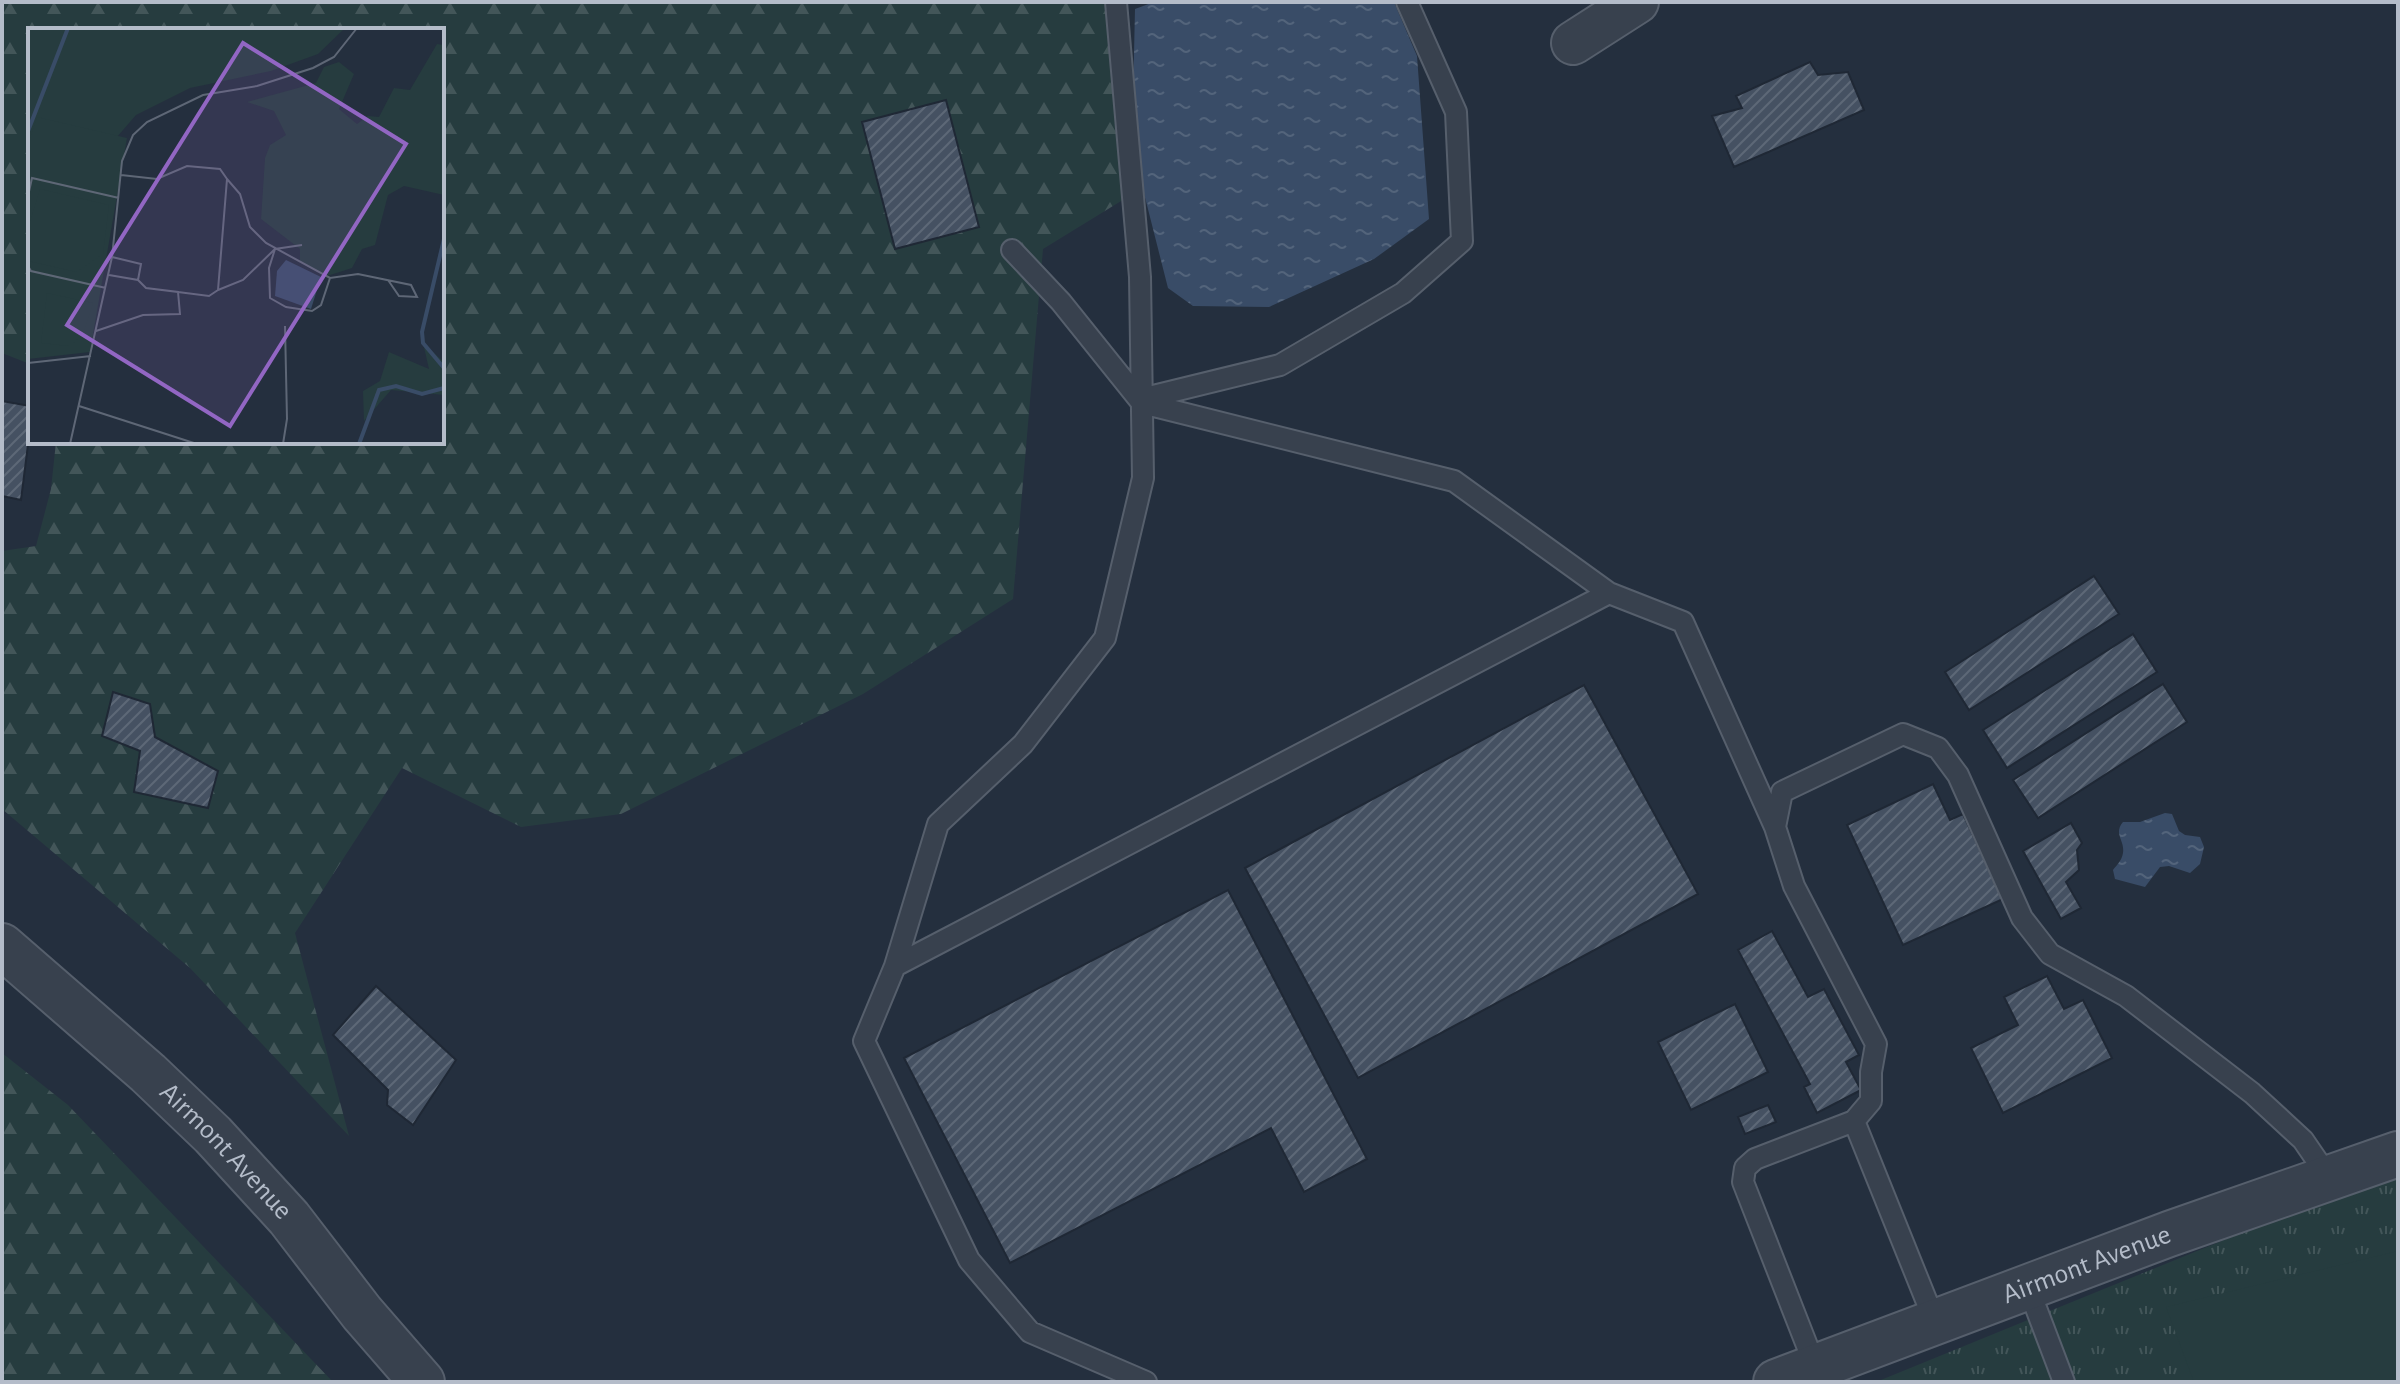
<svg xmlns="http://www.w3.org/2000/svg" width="2400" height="1384" viewBox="0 0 2400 1384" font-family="'Alegreya Sans',sans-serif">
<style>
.forest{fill:url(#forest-firs)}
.park{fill:url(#park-tufts)}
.garden{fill:#263c3f}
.water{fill:url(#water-ripples)}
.building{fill:url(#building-hatch);stroke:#1f2835;stroke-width:2}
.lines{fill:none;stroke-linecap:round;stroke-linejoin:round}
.service-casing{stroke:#565f6c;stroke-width:24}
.minor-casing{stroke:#565f6c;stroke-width:46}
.tertiary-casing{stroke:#565f6c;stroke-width:48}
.service{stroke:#38414e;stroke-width:20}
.minor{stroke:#38414e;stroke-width:42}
.tertiary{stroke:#38414e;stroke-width:44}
.labels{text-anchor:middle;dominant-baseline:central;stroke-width:6;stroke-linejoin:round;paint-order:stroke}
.street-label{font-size:28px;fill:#b4bcc9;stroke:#1d2633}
.inset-river{fill:none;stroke:#394c67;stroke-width:4}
.inset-road{fill:none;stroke:#5e6776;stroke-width:2}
.view{fill:#9266c3;fill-opacity:0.15;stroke:#9266c3;stroke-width:4}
.inset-edge{fill:none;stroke:#b4bcc9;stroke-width:4}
</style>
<defs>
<pattern id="forest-firs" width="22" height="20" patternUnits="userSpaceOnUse" patternTransform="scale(2)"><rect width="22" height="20" fill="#263c3f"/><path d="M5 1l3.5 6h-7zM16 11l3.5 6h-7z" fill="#435659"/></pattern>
<pattern id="park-tufts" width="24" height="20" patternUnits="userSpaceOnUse" patternTransform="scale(2)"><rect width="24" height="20" fill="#263c3f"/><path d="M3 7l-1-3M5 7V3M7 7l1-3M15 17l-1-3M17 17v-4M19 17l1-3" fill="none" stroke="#435659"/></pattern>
<pattern id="water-ripples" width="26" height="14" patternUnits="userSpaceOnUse" patternTransform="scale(2)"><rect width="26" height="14" fill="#394c67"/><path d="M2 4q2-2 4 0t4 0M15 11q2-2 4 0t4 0" fill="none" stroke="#53647b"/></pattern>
<pattern id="building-hatch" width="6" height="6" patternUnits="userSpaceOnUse" patternTransform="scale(2)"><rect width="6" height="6" fill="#455162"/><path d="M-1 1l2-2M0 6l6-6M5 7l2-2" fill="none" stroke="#5d6877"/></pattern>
</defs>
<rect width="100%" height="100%" fill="#242f3e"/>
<path class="forest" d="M2,2H1111L1126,198L1043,249L1013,599L863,694L621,814L521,827L402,768L295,933L349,1136L190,968L2,809V551L36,546L51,489L56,442H442V30H30V364L2,353Z
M2,1053L68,1105L333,1382H2Z"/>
<path class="park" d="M2398,1169V1382H1876Z"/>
<path class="garden" d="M2398,1251V1382H2194L2166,1307Z"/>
<path class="water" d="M1154,2H1394L1417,56L1429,219L1374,259L1269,307L1193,306L1168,288L1132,146L1135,9Z
M2165,813L2172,814L2179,831L2185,835L2200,837L2204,847L2200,864L2190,873L2169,866L2160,867L2145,887L2115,879L2113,870C2117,865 2122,860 2123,853C2125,840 2113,834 2123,822H2140Z"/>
<path class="building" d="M1810,62L1818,75L1848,72L1864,110L1734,167L1712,116L1742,108L1736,96Z
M946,100L979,227L895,249L862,122Z
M2,401L30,406V429L21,500L2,496Z
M2094,576L2119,614L1969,710L1945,672Z
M2133,634L2157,672L2007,768L1983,730Z
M2163,684L2187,722L2038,818L2013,780Z
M1584,685L1698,894L1358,1078L1245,868Z
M113,692L150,704L155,737L218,771L208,808L134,792L140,751L102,736Z
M1933,784L1950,820L1963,814L2003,899L1903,945L1847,825Z
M2071,823L2082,843L2077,850L2079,870L2066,882L2081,908L2061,919L2023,851Z
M1228,890L1367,1159L1304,1192L1271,1128L1010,1263L904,1058Z
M1772,931L1808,997L1824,989L1859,1055L1846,1062L1861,1090L1817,1113L1804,1087L1810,1084L1738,950Z
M2047,976L2064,1009L2083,1000L2112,1058L2003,1113L1971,1048L2018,1025L2004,997Z
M376,986L456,1060L413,1125L387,1105L388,1090L333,1035Z
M1735,1004L1768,1072L1691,1110L1658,1042Z
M1768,1105L1776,1122L1745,1134L1738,1117Z"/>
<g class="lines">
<defs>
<path id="service" d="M1012,250L1061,302L1142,403L1454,481L1609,593
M1141,399L1280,365L1403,293L1462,241L1456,112L1407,2
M895,966L938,824L1023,744L1105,638L1143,478L1140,277L1116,2
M2028,1287L2064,1382
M1935,1322L1854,1121L1871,1101V1072L1876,1044L1794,886L1775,827L1782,792L1903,734L1938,748L1958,775L2022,918L2050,954L2126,996L2252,1093L2303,1140L2329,1178
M1815,1366L1743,1182L1745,1168L1755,1159L1854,1121
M1146,1382L1030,1332L969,1260L864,1041L895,966L1609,593L1683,622L1775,827"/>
<path id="minor" d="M1573,43L1637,2"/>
<g id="tertiary">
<path id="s1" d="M2,946L148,1073L213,1135L289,1218L362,1313L422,1382"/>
<path id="s2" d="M1776,1382L2169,1234L2398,1154"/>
</g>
</defs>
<use href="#service" class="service-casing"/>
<use href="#minor" class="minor-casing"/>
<use href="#tertiary" class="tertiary-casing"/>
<use href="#service" class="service"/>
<use href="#minor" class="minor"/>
<use href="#tertiary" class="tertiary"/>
</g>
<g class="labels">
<g class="street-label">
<text stroke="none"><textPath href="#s1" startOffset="304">Airmont Avenue</textPath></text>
<text stroke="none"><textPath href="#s2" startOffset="332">Airmont Avenue</textPath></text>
</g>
</g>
<g transform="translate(28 28)">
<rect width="416" height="416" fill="#242f3e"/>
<path d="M0,0H317L290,26L243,43L162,60L108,87L89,109L0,120ZM409,16L416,17V167L376,158L360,167L347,217L334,221L324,240L299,248L272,234V221L233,191L237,130L242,117L258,107L246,83L219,74L288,55L296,39L311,34L326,46L311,81L329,96L340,88L351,89L366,60L382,62ZM395,315L416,334V367L363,362L336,393L335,363L352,353L361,324L401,341Z" fill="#263c3f"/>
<path d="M9,89L99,110L62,324L0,331V116Z" fill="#263c3f"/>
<path d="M12,161L81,177L75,226L49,244L0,233V200ZM19,265L65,275L54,308L41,318L13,315Z" fill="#263c3f"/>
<path d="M258,232L293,249L283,281L247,268L249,243Z" fill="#394c67"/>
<path class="inset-river" d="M0,103L40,0M416,211L394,304L395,315L416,340M331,416L351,362L368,358L394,366L416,360"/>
<path class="inset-road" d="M93,147L129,151L159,138L192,141L199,151L190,262L181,268L150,264M199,151L212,166L222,199L238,215L302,250L330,246L383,257L389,269L371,268L360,252M0,168L4,150L91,170M247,221L241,240L242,270L258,279L284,283L293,277L302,250M84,229L113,236L110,252M0,238L3,243L78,260M190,262L215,252L247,221L274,217M68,303L115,287L152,286L150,264L118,260L110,252L81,247M0,335L63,328M51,378L169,416M42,416L84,229L94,133L105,107L119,94L175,67L229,58L285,40L306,29L329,0M255,416L259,391L257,298"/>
<path class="view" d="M215,15L378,116L202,398L39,297Z"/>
<rect width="416" height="416" class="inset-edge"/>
</g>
<rect width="2400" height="1384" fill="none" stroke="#b4bcc9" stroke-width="8"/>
</svg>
